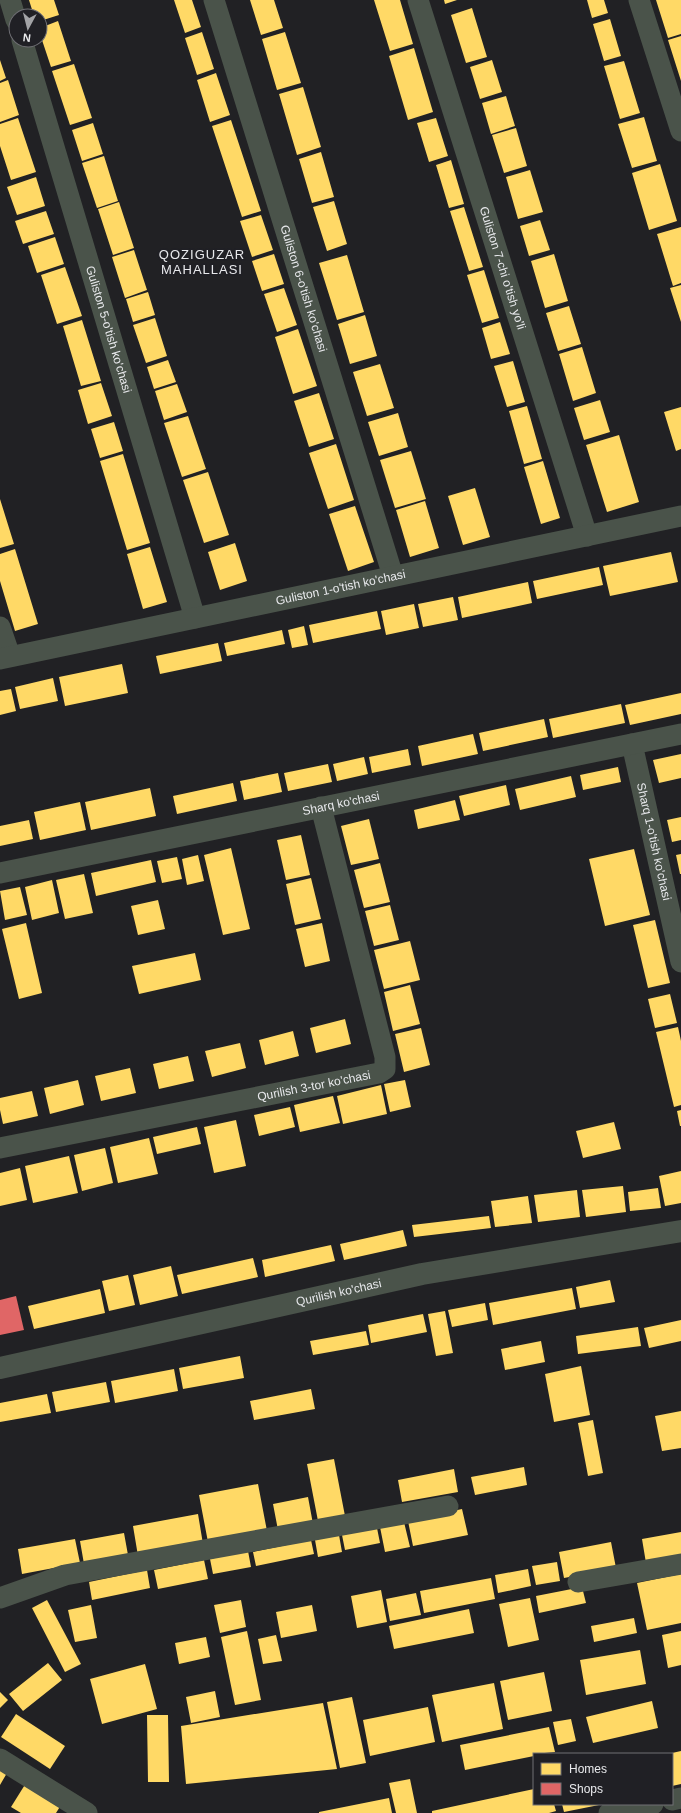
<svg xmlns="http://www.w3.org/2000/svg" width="681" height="1813" viewBox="0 0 681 1813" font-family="Arial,sans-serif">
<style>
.homes{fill:#ffd966}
.shops{fill:#e06666}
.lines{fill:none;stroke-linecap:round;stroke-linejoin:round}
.minor{stroke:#4a534a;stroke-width:21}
.tertiary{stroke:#4a534a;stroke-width:22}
.labels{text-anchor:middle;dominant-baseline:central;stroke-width:4;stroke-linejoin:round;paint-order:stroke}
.street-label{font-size:12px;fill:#e8e9ec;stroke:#202025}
.neighbourhood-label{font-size:13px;letter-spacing:1px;fill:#e8e9ec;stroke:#202025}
</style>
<rect width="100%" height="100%" fill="#212124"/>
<path class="homes" d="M29,0H54L59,15L40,21V16H34Z
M174,0H192L201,27L185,33Z
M250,0H274L283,28L261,35Z
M374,0H400L413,44L390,51Z
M444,0H457L445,4Z
M587,0H604L608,13L592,18Z
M656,0H681V34L668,38Z
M472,8L487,57L466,63L451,15Z
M610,19L621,56L604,61L593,24Z
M58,21L71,61L51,67L40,34V28Z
M202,32L214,69L197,75L185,38Z
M285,32L301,83L277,90L262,39Z
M681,36V81L668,40Z
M414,48L433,112L408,120L389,56Z
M0,60L6,78L0,81Z
M492,60L502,92L480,99L470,67Z
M624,61L640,113L620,119L604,66Z
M74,64L92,118L70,125L52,71Z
M216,73L230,115L210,122L197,80Z
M8,80L19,115L0,122V83Z
M303,87L321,147L297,155L279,94Z
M506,96L515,126L491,134L482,103Z
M644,117L657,161L632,168L618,124Z
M18,118L36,172L11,180L0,146V124Z
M436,118L448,156L429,162L417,123Z
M231,120L261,211L242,217L212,126Z
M93,123L103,154L82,161L72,130Z
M516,128L527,166L504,173L492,135Z
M321,152L334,197L312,203L299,159Z
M104,156L118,201L97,208L82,163Z
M451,160L464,204L449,208L436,165Z
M660,164L677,221L649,230L632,173Z
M530,170L543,212L518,219L506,177Z
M36,177L45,206L17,215L7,187Z
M334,201L347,244L327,251L313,207Z
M119,202L134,248L113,255L98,209Z
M464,207L483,267L469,271L450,211Z
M46,211L54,234L23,244L15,221Z
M261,215L273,250L252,257L240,221Z
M540,220L550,250L529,256L520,226Z
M681,227V283L673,286L657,234Z
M55,237L64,264L37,273L28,246Z
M134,250L147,290L125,298L112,257Z
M274,254L284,284L262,291L252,261Z
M554,254L568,301L545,308L531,261Z
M347,255L364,312L337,320L319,263Z
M65,267L82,316L57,324L41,275Z
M484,270L499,318L482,323L467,275Z
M681,285V322L670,288Z
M284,288L297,325L277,332L264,294Z
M148,292L155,315L133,322L126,299Z
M569,306L581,344L558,351L546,313Z
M365,315L377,356L350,364L338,324Z
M155,318L167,356L146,363L133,325Z
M82,320L101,381L81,386L63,326Z
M500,322L510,354L491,359L482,328Z
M298,329L317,386L293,394L275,337Z
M582,347L596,393L573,401L559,354Z
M168,360L176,382L154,389L147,367Z
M513,361L525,402L507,407L494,366Z
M380,364L394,408L367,416L353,372Z
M101,383L112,416L88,424L78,390Z
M177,384L187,412L164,420L155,391Z
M319,393L334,439L309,447L294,401Z
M600,400L610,432L584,440L574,408Z
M527,406L542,459L524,464L509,411Z
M681,407V449L676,451L664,412Z
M398,413L408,447L379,456L368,422Z
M188,416L206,469L182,477L164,423Z
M114,422L123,451L100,458L91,429Z
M619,435L639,502L607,512L586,445Z
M336,444L354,500L328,509L309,453Z
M411,451L426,499L395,508L380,460Z
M123,454L150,543L127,550L100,461Z
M543,461L560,518L541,524L524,467Z
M208,472L229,535L204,543L183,480Z
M475,488L490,537L463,545L448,496Z
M0,499L14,544L0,548Z
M425,501L439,548L410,557L396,510Z
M355,506L374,562L348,571L329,514Z
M235,543L247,581L220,590L208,552Z
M150,547L167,602L143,609L127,554Z
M15,549L38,624L15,631L0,581V554Z
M671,552L678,582L610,596L603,566Z
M599,567L603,585L537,599L533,581Z
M528,582L532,603L462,618L458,597Z
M453,597L458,620L423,627L418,604Z
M414,604L419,628L386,635L381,611Z
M377,611L381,629L313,643L309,625Z
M304,626L308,645L292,648L288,630Z
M282,630L285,644L227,656L224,643Z
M218,643L222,661L160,674L156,656Z
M122,664L128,693L65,706L59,677Z
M53,678L58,701L20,709L15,687Z
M11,689L16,711L0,715V691Z
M681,693V714L630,725L625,705Z
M621,704L625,723L553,738L549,719Z
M544,719L548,737L483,751L479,733Z
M473,734L478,754L422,766L418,746Z
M408,749L411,765L372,773L369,757Z
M681,754V778L659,783L653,760Z
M364,757L368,774L337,781L333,764Z
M328,764L332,782L288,791L284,773Z
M618,767L621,782L583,790L580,775Z
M278,773L282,792L244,800L240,781Z
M571,776L576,797L520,810L515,789Z
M233,783L237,801L177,814L173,796Z
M506,785L510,805L464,816L459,796Z
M150,788L156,816L91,830L85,802Z
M455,800L460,820L418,829L414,810Z
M80,802L86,830L40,840L34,812Z
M681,817V840L672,842L667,820Z
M369,819L379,859L351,865L341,826Z
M29,820L33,839L0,846V826Z
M301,835L310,875L286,880L277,840Z
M231,848L250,929L223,935L204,855Z
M634,849L650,915L605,926L589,859Z
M681,854V874H680L676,855Z
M198,855L204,881L187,885L182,859Z
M177,857L182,879L162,883L157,861Z
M151,860L156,882L96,896L91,873Z
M380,863L390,902L364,908L354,870Z
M84,874L93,913L65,919L56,880Z
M311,878L321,919L295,925L286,884Z
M52,880L59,913L32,920L25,887Z
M20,887L27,915L5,920L0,891Z
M158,900L165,929L138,935L131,906Z
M390,905L399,940L374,946L365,911Z
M655,920L670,983L648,988L633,925Z
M26,923L42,993L19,999L2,929Z
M322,923L330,961L305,967L296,929Z
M410,941L420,980L384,989L374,950Z
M195,953L201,980L139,994L132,966Z
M410,985L420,1024L393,1031L384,992Z
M670,994L677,1023L655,1028L648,999Z
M345,1019L351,1044L316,1053L310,1028Z
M678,1027L681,1041V1105L674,1107L656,1032Z
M421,1028L430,1065L404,1072L395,1034Z
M293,1031L299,1056L265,1065L259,1040Z
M240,1043L246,1068L212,1077L205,1051Z
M188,1056L194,1081L159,1089L153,1064Z
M130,1068L136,1093L101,1101L95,1076Z
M78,1080L84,1105L50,1114L44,1088Z
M405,1080L411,1107L390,1112L384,1084Z
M381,1085L387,1114L343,1124L337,1096Z
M32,1091L38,1116L3,1124L0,1110V1098Z
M333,1096L340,1123L300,1132L294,1105Z
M290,1107L295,1127L259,1136L254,1115Z
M681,1110V1126H680L677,1111Z
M236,1120L246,1166L214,1173L204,1127Z
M614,1122L621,1149L583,1158L576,1131Z
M197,1127L201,1144L157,1154L153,1137Z
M149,1138L158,1174L118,1183L110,1147Z
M105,1148L113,1183L82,1191L74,1155Z
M69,1156L78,1193L33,1203L25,1166Z
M20,1168L27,1200L0,1206V1173Z
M681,1171V1203L665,1206L659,1176Z
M623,1186L626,1212L586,1217L582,1190Z
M658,1188L661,1208L630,1211L628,1192Z
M577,1190L580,1217L538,1222L534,1195Z
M528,1196L532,1223L495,1227L491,1201Z
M489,1216L491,1228L414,1237L412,1225Z
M403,1230L407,1246L344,1260L340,1244Z
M331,1245L335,1261L265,1277L262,1260Z
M253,1258L258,1277L182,1294L177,1275Z
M171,1266L178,1296L140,1305L133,1275Z
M128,1275L135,1305L109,1311L102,1281Z
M610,1280L615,1302L580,1308L576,1287Z
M572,1288L576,1309L493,1325L489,1303Z
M100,1289L105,1313L34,1329L28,1306Z
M485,1303L488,1320L452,1327L448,1310Z
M445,1311L453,1353L436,1356L428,1314Z
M423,1314L427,1332L371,1343L368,1325Z
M681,1320V1341L649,1348L644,1328Z
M638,1327L641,1346L578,1354L576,1336Z
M366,1331L369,1345L313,1355L310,1341Z
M541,1341L545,1362L505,1370L501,1349Z
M240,1356L244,1378L183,1389L179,1368Z
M581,1366L590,1415L554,1422L545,1374Z
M174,1369L178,1391L115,1403L111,1381Z
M106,1382L110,1402L56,1412L52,1392Z
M311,1389L315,1409L254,1420L250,1401Z
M47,1394L51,1413L0,1422V1403Z
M681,1411V1448L662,1451L655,1416Z
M593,1420L603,1473L588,1476L578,1423Z
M334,1459L345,1516L318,1521L307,1464Z
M524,1467L527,1485L475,1495L471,1477Z
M454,1469L458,1492L402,1502L398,1480Z
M258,1484L267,1531L208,1542L199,1495Z
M308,1497L313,1524L278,1530L273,1504Z
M462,1509L468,1535L413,1546L408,1521Z
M198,1514L203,1544L138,1556L133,1526Z
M404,1522L410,1547L385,1552L380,1527Z
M377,1528L380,1543L345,1550L342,1535Z
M681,1532V1556L646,1563L642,1539Z
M124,1533L128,1555L84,1564L80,1541Z
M339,1535L342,1552L318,1557L315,1540Z
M75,1539L80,1563L22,1574L18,1549Z
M311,1540L314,1554L256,1566L253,1552Z
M611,1542L616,1568L564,1578L559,1552Z
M248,1551L251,1567L213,1574L210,1559Z
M204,1560L208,1579L158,1589L154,1570Z
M557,1562L560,1581L536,1585L532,1566Z
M528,1569L531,1586L498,1593L495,1575Z
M147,1570L150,1588L92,1600L89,1582Z
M681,1574V1623L647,1630L637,1583Z
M491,1578L495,1599L424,1613L420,1591Z
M582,1587L586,1603L539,1613L536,1596Z
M381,1590L387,1622L357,1628L351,1596Z
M416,1593L421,1615L390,1621L386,1599Z
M530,1598L539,1640L508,1647L499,1604Z
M47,1600L81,1664L65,1672L32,1608Z
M241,1600L246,1627L220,1633L214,1605Z
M91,1605L97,1638L75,1642L68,1610Z
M312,1605L317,1631L281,1638L276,1612Z
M469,1609L474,1633L394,1649L389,1626Z
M634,1618L637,1633L594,1642L591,1626Z
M247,1631L261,1700L235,1705L221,1637Z
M681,1631V1665L668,1668L662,1635Z
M276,1635L282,1661L263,1664L258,1639Z
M206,1637L210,1657L179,1664L175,1643Z
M640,1650L646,1684L586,1695L580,1660Z
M48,1663L62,1680L23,1711L9,1694Z
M145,1664L157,1709L102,1724L90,1679Z
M544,1672L552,1711L508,1720L500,1681Z
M494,1683L503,1729L442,1742L432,1695Z
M215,1691L220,1717L191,1723L186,1697Z
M0,1692L8,1700L0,1708Z
M352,1697L366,1763L340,1768L327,1702Z
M652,1701L658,1728L593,1743L586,1717Z
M323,1703L337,1769L186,1784L181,1726Z
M428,1707L435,1742L370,1756L363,1720Z
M16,1714L65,1746L50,1769L1,1737Z
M147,1715H168L169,1782H148Z
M571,1719L576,1741L558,1745L553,1722Z
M549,1727L555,1752L534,1754V1756L465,1770L460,1745Z
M681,1751V1784L672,1786V1753Z
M0,1769L7,1773L0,1785Z
M410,1779L417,1813H396L389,1783Z
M26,1783L61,1805L56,1813H21L11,1807Z
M534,1789V1804H554L556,1811L549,1813H432V1811Z
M389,1798L392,1813H319V1812Z
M562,1804H599V1805L564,1812Z"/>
<path class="shops" d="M16,1296L24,1330L0,1335V1300Z"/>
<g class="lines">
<g class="minor">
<path d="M10,0L16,20"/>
<path id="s1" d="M214,0L393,576"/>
<path id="s2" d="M418,0L587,536"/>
<path d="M639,0L681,131"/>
<path id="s3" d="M22,40L195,618"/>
<path d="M0,627L10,656"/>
<path id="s4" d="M0,659L681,516"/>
<path id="s5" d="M632,744L681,962"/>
<path id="s6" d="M0,873L681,734"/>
<path id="s7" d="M0,1148L379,1073L385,1069V1057L321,807"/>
<path d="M578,1582L681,1564"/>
<path d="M0,1598L65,1575L448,1506"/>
<path d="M0,1759L87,1813"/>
<path d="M672,1800L681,1798"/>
<path d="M609,1813L653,1804"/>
</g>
<path class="tertiary" id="s8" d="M0,1368L422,1274L681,1231"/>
</g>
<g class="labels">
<g class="street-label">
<text stroke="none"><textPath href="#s2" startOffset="281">Guliston 7-chi o'tish yo'li</textPath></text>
<text stroke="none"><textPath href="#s1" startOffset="302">Guliston 6-o'tish ko'chasi</textPath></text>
<text stroke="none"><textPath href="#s3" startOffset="302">Guliston 5-o'tish ko'chasi</textPath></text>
<text stroke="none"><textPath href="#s4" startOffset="348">Guliston 1-o'tish ko'chasi</textPath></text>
<text stroke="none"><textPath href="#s6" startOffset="348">Sharq ko'chasi</textPath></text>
<text stroke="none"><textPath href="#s5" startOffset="100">Sharq 1-o'tish ko'chasi</textPath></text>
<text stroke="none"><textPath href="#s7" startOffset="320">Qurilish 3-tor ko'chasi</textPath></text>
<text stroke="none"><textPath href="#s8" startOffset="347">Qurilish ko'chasi</textPath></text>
</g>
<g class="neighbourhood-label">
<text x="202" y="254">QOZIGUZAR<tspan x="202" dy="15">MAHALLASI</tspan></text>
</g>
</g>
<rect x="533" y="1753" width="140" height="52" fill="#202025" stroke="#707075"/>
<rect x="541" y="1763" width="20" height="12" fill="#ffd966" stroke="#707075"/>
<text x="569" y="1773" font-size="12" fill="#e8e9ec">Homes</text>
<rect x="541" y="1783" width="20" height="12" fill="#e06666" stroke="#707075"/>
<text x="569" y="1793" font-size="12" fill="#e8e9ec">Shops</text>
<g transform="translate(28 28) rotate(187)"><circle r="19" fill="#202025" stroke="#707075"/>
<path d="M0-3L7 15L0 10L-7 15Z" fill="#a2a3a6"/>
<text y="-6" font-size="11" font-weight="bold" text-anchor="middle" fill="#e8e9ec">N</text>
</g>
</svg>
